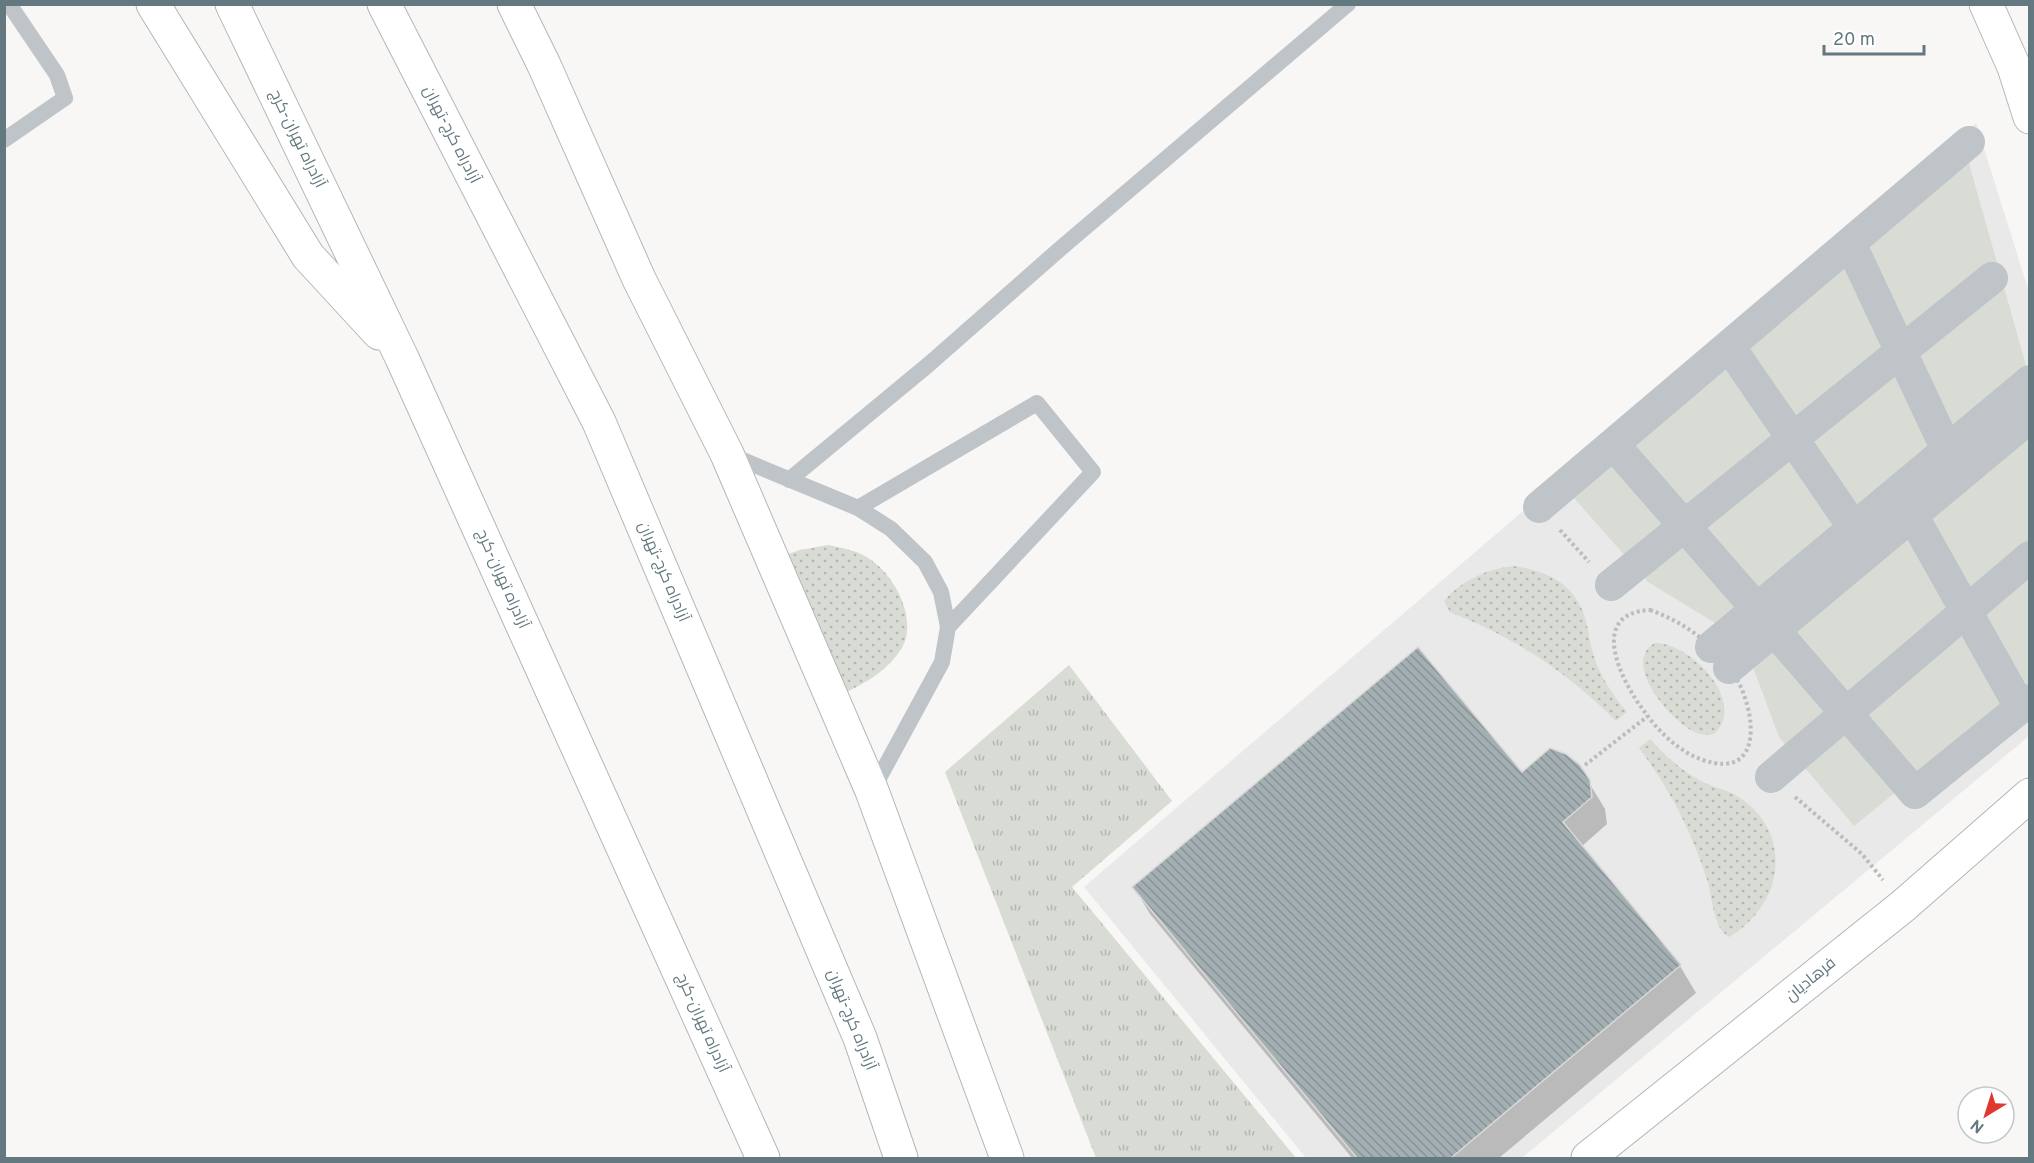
<svg xmlns="http://www.w3.org/2000/svg" width="2034" height="1163" viewBox="0 0 2034 1163" font-family="Overpass,Cairo,sans-serif">
<style>
.built{fill:#e8e9e8}
.grass{fill:url(#grass-dots)}
.park{fill:url(#park-tufts)}
.garden{fill:#d8dcd4}
.shadow{fill:#0003}
.building{fill:url(#building-back-hatch);stroke:#d9d9d7;stroke-width:1.5}
.lines{fill:none;stroke-linecap:round;stroke-linejoin:round}
.secondary-casing{stroke:#aeb7ba;stroke-width:35}
.primary-casing{stroke:#b2b8bb;stroke-width:35}
.highway-casing{stroke:#b2b7ba;stroke-width:35}
.path{stroke:#b9bdbf;stroke-width:4;stroke-dasharray:3 3;stroke-linecap:butt}
.lane{stroke:#bec4c7;stroke-width:16}
.street{stroke:#bec4c7;stroke-width:32}
.secondary{stroke:#fff;stroke-width:33}
.primary{stroke:#fff;stroke-width:33}
.highway{stroke:#fff;stroke-width:33}
.labels{text-anchor:middle;dominant-baseline:central;stroke-width:6;stroke-linejoin:round;paint-order:stroke}
.street-label{font-size:16px;fill:#63787f;stroke:#fff}
</style>
<defs>
<pattern id="grass-dots" width="8" height="8" patternUnits="userSpaceOnUse" patternTransform="scale(1.5)"><rect width="8" height="8" fill="#d8dcd4"/><path d="M2 2h.1M6 6h.1" fill="none" stroke="#b3b7b1" stroke-width="1.8" stroke-linecap="round"/></pattern>
<pattern id="park-tufts" width="24" height="20" patternUnits="userSpaceOnUse" patternTransform="scale(1.5)"><rect width="24" height="20" fill="#d8dcd4"/><path d="M3 7l-1-3M5 7V3M7 7l1-3M15 17l-1-3M17 17v-4M19 17l1-3" fill="none" stroke="#b3b7b1"/></pattern>
<pattern id="building-back-hatch" width="6" height="6" patternUnits="userSpaceOnUse" patternTransform="scale(1.5)"><rect width="6" height="6" fill="#a3afb2"/><path d="M-1 5l2 2M0 0l6 6M5-1l2 2" fill="none" stroke="#889396"/></pattern>
</defs>
<rect width="100%" height="100%" fill="#f8f7f5"/>
<path class="built" d="M1976,123L2029,292V736L1522,1158H1306L1084,887Z"/>
<path class="grass" d="M828,545C841,548 857,550 868,558C895,574 920,622 900,651C886,671 867,682 845,693L780,557L800,550Z
M1514,566C1548,571 1577,585 1586,621C1589,633 1590,645 1594,657C1601,677 1613,696 1627,712L1616,721C1566,671 1515,638 1450,612L1444,601C1462,580 1487,569 1514,566Z
M1655,643C1691,643 1748,702 1714,734C1707,735 1702,735 1695,732C1671,722 1620,662 1655,643Z
M1650,739C1664,755 1681,770 1699,780C1711,787 1725,789 1737,796C1767,814 1782,847 1773,881C1768,903 1749,926 1729,937C1713,927 1713,901 1708,883C1693,834 1670,789 1639,748Z"/>
<path class="park" d="M1069,665L1172,801L1072,887L1296,1158H1096L945,772Z"/>
<path class="garden" d="M1966,153L2029,376V684L1854,826L1779,737L1743,640L1648,582L1567,490Z"/>
<path class="shadow" d="M1522,774L1588,781L1605,809L1607,824L1581,847L1680,966L1696,993L1499,1158H1352L1150,914L1134,887Z"/>
<path class="building" d="M1418,647L1522,772L1550,748L1566,754L1580,765L1590,780L1592,797L1563,822L1681,965L1451,1158H1357L1132,887Z"/>
<g class="lines">
<defs>
<path id="secondary" d="M1588,1158L1903,906L2030,795"/>
<path id="primary" d="M1986,4L2014,67L2030,117"/>
<path id="highway" d="M153,4L308,256L379,333
M232,4L402,358L763,1158
M384,4L599,422L860,1038L901,1158
M514,4L544,65L639,279L727,454L872,791L1007,1158"/>
</defs>
<use href="#secondary" class="secondary-casing"/>
<use href="#primary" class="primary-casing"/>
<use href="#highway" class="highway-casing"/>
<path class="path" d="M1560,530L1589,562
M1650,610C1684,622 1716,645 1735,676C1756,710 1765,781 1703,760C1679,752 1658,731 1644,711C1621,681 1587,613 1650,610Z
M1585,765L1648,716
M1795,797L1862,854L1883,880"/>
<path class="lane" d="M4,140L65,98L57,75L9,4
M728,454L858,508L891,529L925,562L941,592L948,627L942,662L872,791
M789,480L928,365L1061,248L1348,4
M858,508L1037,403L1093,472L948,627"/>
<path class="street" d="M1850,243L1947,450
M1729,346L1854,528
M1613,444L1757,609
M1539,507L1969,142
M1912,515L2020,707
M1611,585L1992,278
M1774,630L1915,793L2030,700
M1711,647L2030,381
M1729,668L2030,417
M1771,777L2030,557"/>
<use href="#secondary" class="secondary"/>
<use href="#primary" class="primary"/>
<use href="#highway" class="highway"/>
</g>
<g class="labels">
<g class="street-label">
<text transform="translate(451 135) rotate(63)">آزادراه کرج-تهران</text>
<text transform="translate(297 139) rotate(64)">آزادراه تهران-کرج</text>
<text transform="translate(663 572) rotate(67)">آزادراه کرج-تهران</text>
<text transform="translate(502 579) rotate(66)">آزادراه تهران-کرج</text>
<text transform="translate(1811 980) rotate(-39)">فرهادیان</text>
<text transform="translate(851 1020) rotate(68)">آزادراه کرج-تهران</text>
<text transform="translate(702 1023) rotate(66)">آزادراه تهران-کرج</text>
</g>
</g>
<rect width="2034" height="1163" fill="none" stroke="#63787f" stroke-width="12"/>
<g transform="translate(1986 1115) rotate(218)"><circle r="28" fill="#ffffff" stroke="#c1c9cc" stroke-width="1.5"/>
<path d="M0-4.5L10 22L0 15L-10 22Z" fill="#e0382d"/>
<text y="-9" font-size="16" font-weight="bold" text-anchor="middle" fill="#63787f">N</text>
</g>
<path d="M1824 45v9h100v-9" fill="none" stroke="#63787f" stroke-width="3"/>
<text x="1833" y="45" font-size="18" fill="#63787f" stroke="#ffffff" stroke-width="4.5" paint-order="stroke">20 m</text>
</svg>
